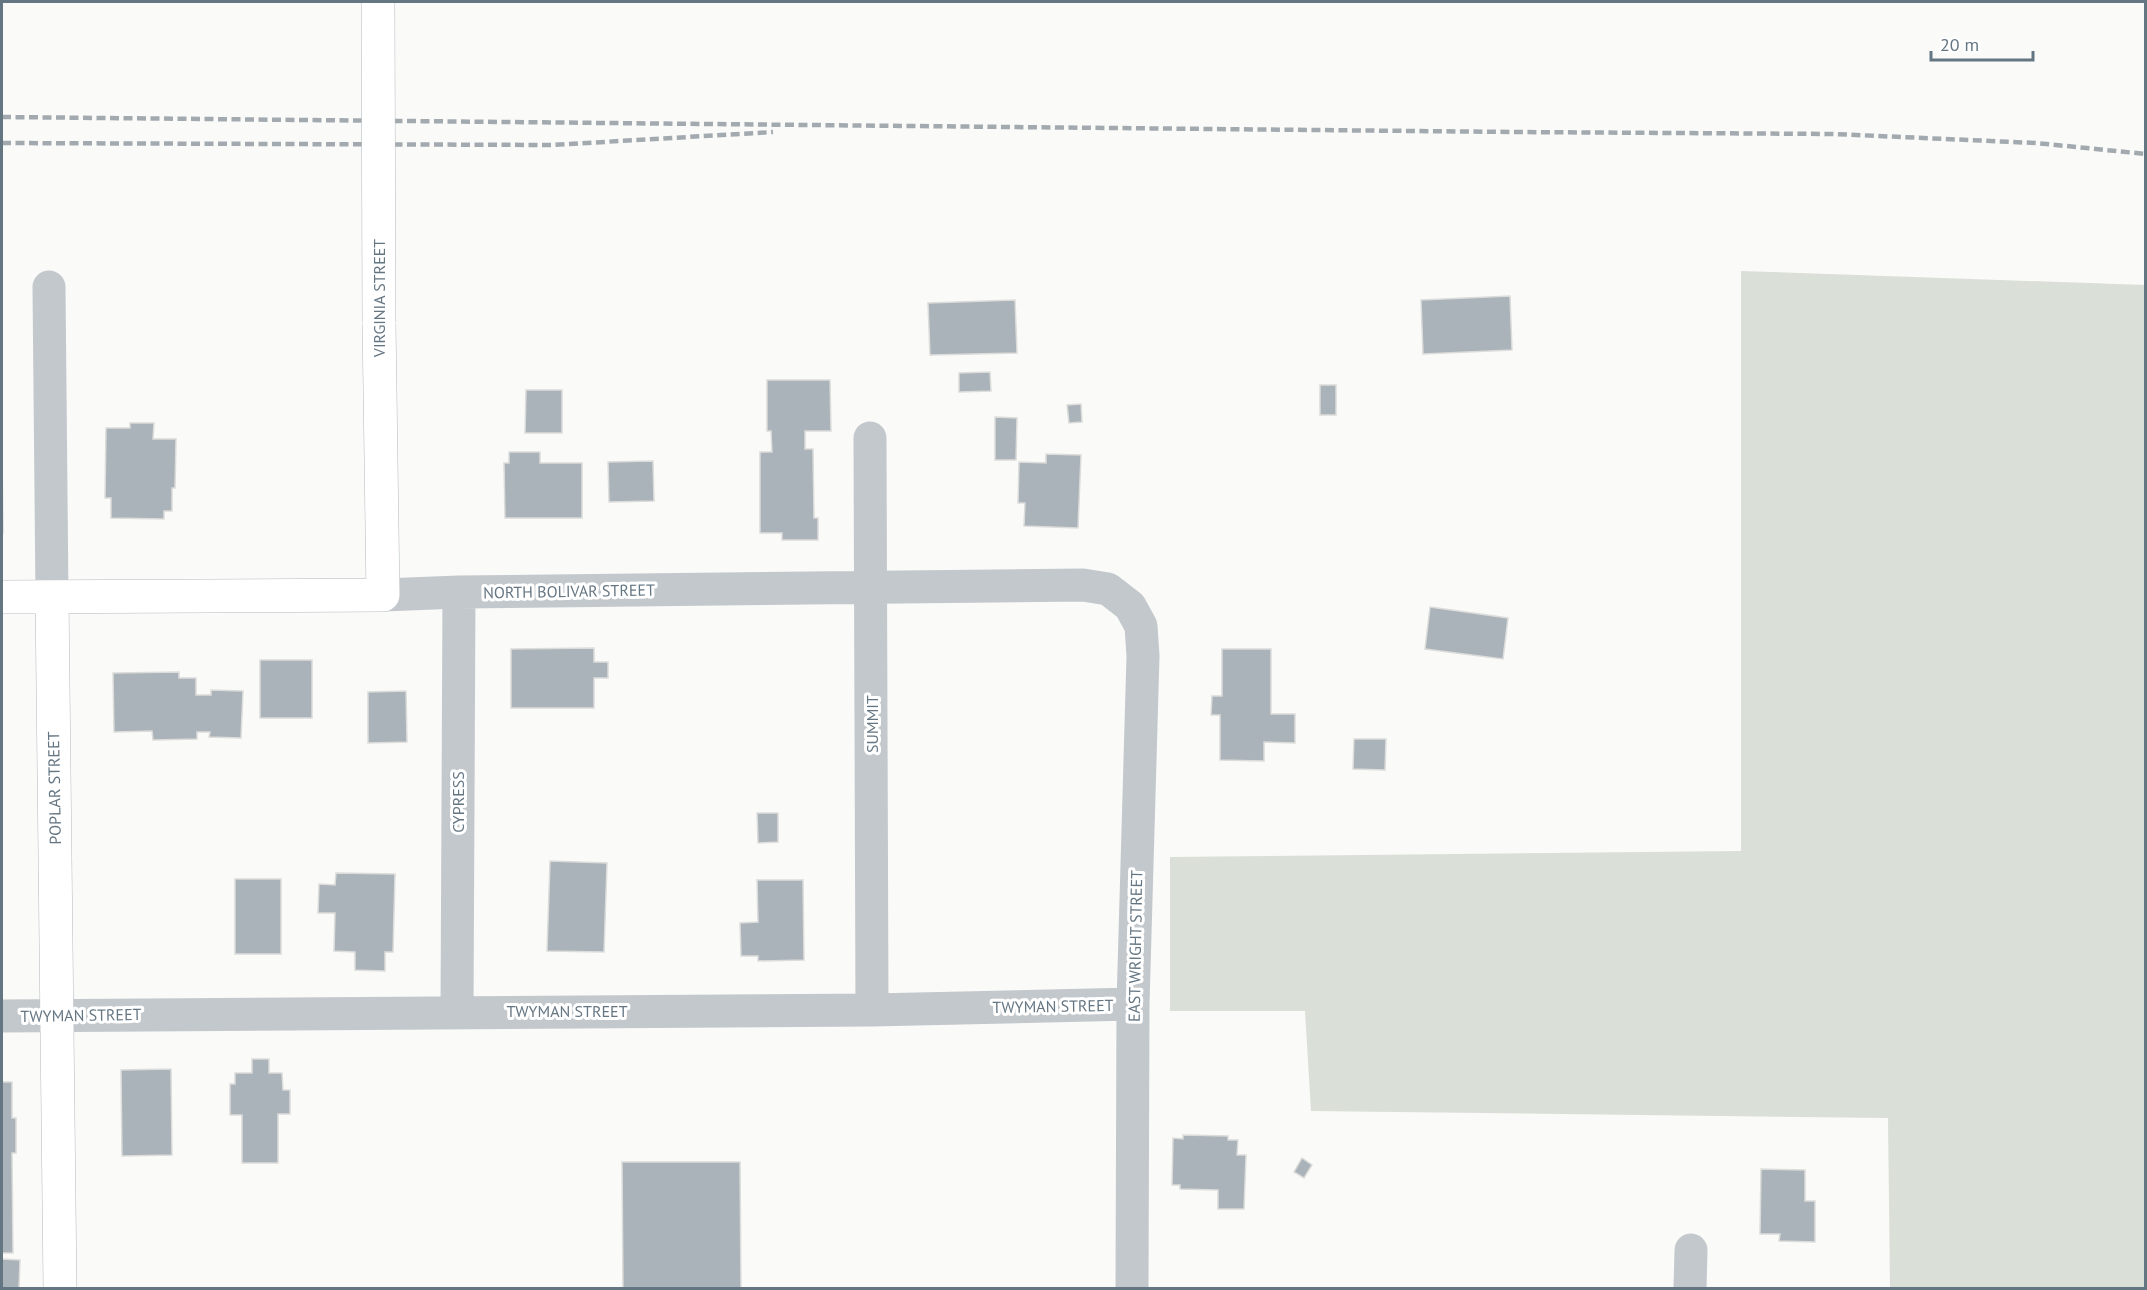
<svg xmlns="http://www.w3.org/2000/svg" width="2147" height="1290" viewBox="0 0 2147 1290" font-family="'PT Sans',sans-serif">
<style>
.green{fill:#dadfd7}
.building{fill:#aab3b9;stroke:#dcdcda;stroke-width:1.5}
.lines{fill:none;stroke-linecap:round;stroke-linejoin:round}
.secondary-casing{stroke:#b3babf;stroke-width:34}
.street{stroke:#c3c8cc;stroke-width:33}
.secondary{stroke:#fff;stroke-width:33}
.rail{stroke:#a2aab0;stroke-width:4.5;stroke-dasharray:9 4.5;stroke-linecap:butt}
.secondary-bridge-casing{stroke:#b3babf;stroke-width:34;stroke-linecap:butt}
.secondary-bridge{stroke:#fff;stroke-width:33}
.labels{text-anchor:middle;dominant-baseline:central;stroke-width:6;stroke-linejoin:round;paint-order:stroke}
.street-label{font-size:16px;fill:#657683;stroke:#fff}
</style>
<rect width="100%" height="100%" fill="#fafaf8"/>
<path class="green" d="M1741,271L2145,285V1288H1890L1888,1118L1311,1111L1305,1011H1170V857L1741,851Z"/>
<path class="building" d="M1510,296L1512,350L1423,354L1421,300Z
M1015,300L1017,353L930,355L928,303Z
M990,372L991,391L959,392V373Z
M767,380H830L831,431H805V449H813L814,518H818V540H782V533H760V452H772L771,431H767Z
M1320,385H1336V415H1320Z
M526,390H562V433H525Z
M1081,404L1082,422L1069,423L1067,405Z
M995,417L1017,418L1016,460H995Z
M130,423H154L153,439H176L175,488H172V511H164V519L111,518V498H105L106,428H130Z
M509,452H540V463H582V518H505L504,463H509Z
M2,454L3,533H2Z
M1046,454L1081,455L1078,528L1024,526L1025,503H1018L1019,462L1046,463Z
M653,461L654,501L609,502L608,462Z
M1430,607L1508,618L1503,659L1425,649Z
M594,648V662H608V678H594V708H511V649Z
M1222,649H1271V714H1295V743L1264,742V761L1220,760V715H1211L1212,696H1222Z
M260,660H312V718H260Z
M179,672V678H196V695H211V690L243,691L241,738L209,737L210,732H197V739L153,740L152,731L114,732L113,673Z
M406,691L407,742L368,743V692Z
M1354,739H1386L1385,770L1353,769Z
M757,813H778V842L758,843Z
M550,861L607,863L604,952L547,951Z
M336,873L395,874L393,952H385V971L355,970V952L334,951L335,913H318L319,884L335,885Z
M235,879H281V954H235Z
M757,880H803L804,960L758,961V956H741L740,923L758,922Z
M252,1059H269V1073H282L283,1090H290V1114H278V1163H242V1115H230V1084H235V1073H252Z
M171,1069L172,1155L122,1156L121,1070Z
M2,1082H12V1118H16V1153H12L13,1253H2Z
M1183,1135L1228,1136V1140H1238L1237,1155H1246L1244,1209H1218V1190L1180,1189V1185H1172L1173,1138L1183,1139Z
M1302,1158L1312,1165L1304,1178L1294,1172Z
M622,1162H740L741,1288H623Z
M1761,1169L1805,1170V1201H1815V1242L1779,1241L1780,1234H1760Z
M2,1259L20,1260L19,1288H2Z"/>
<g class="lines">
<defs>
<path id="secondary" d="M2,597L383,595L379,322
M52,597L60,1288"/>
</defs>
<use href="#secondary" class="secondary-casing"/>
<path class="street" d="M49,287L52,597
M870,438L872,1010
M383,595L459,592L1083,585L1108,589L1130,606L1141,626L1143,656L1133,1004L1132,1288
M457,1012L459,592
M2,1016L872,1010L1133,1004
M1690,1288L1691,1250"/>
<use href="#secondary" class="secondary"/>
<path class="rail" d="M2,117L1515,132L1834,134L2036,143L2146,154
M2,143L552,145L773,132"/>
<defs>
<path id="secondary-bridge" d="M378,2L379,322"/>
</defs>
<use href="#secondary-bridge" class="secondary-bridge-casing"/>
<use href="#secondary-bridge" class="secondary-bridge"/>
</g>
<g class="labels">
<g class="street-label">
<text transform="translate(379 298) rotate(-90)">VIRGINIA STREET</text>
<text transform="translate(569 591) rotate(-1)">NORTH BOLIVAR STREET</text>
<text transform="translate(872 724) rotate(-90)">SUMMIT</text>
<text transform="translate(54 788) rotate(-91)">POPLAR STREET</text>
<text transform="translate(458 802) rotate(-90)">CYPRESS</text>
<text transform="translate(1135 946) rotate(-89)">EAST WRIGHT STREET</text>
<text transform="translate(1053 1006) rotate(-1)">TWYMAN STREET</text>
<text x="567" y="1011">TWYMAN STREET</text>
<text transform="translate(81 1015) rotate(-1)">TWYMAN STREET</text>
</g>
</g>
<rect width="2147" height="1290" fill="none" stroke="#657683" stroke-width="6"/>
<path d="M1931 51v9h102v-9" fill="none" stroke="#657683" stroke-width="3"/>
<text x="1940" y="51" font-size="18" fill="#657683" stroke="#ffffff" stroke-width="4.5" paint-order="stroke">20 m</text>
</svg>
